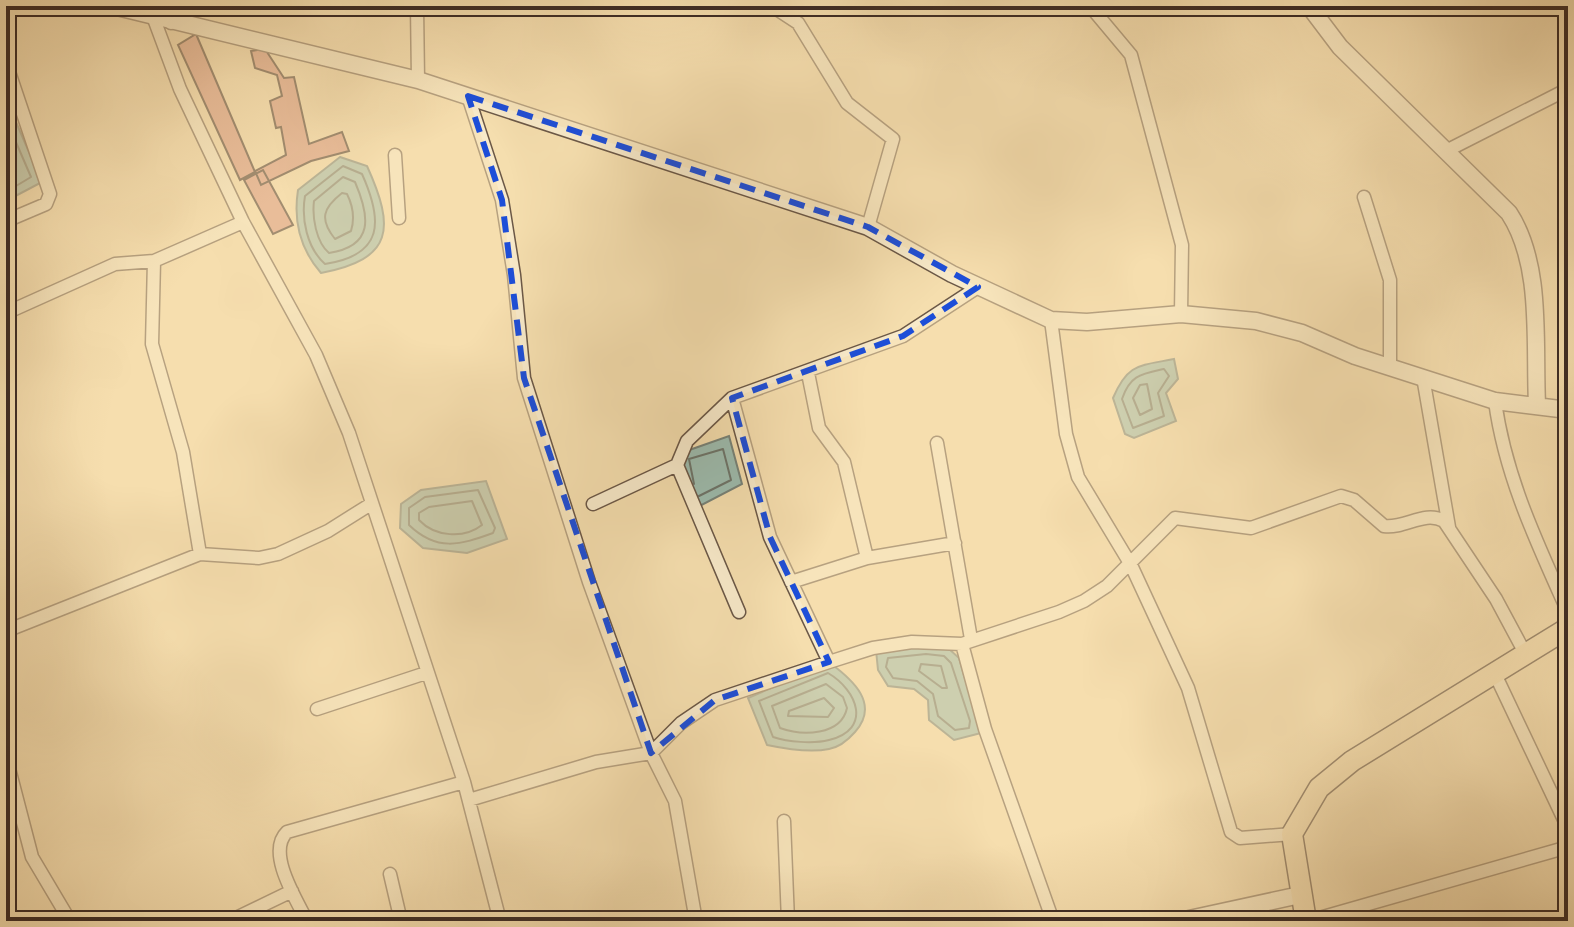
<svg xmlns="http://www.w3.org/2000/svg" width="1574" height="927" viewBox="0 0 1574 927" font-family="'Libre Caslon Text',serif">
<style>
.water{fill:#9cbcaf;stroke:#768278;stroke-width:2}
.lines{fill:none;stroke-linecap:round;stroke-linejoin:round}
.shore{stroke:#6c746a;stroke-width:2}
.building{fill:#da947f;stroke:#3d2c25;stroke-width:2}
.minor-casing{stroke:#6b5847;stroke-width:15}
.tertiary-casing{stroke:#6b5847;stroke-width:19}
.primary-casing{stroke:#3d2c25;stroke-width:23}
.minor{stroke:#f8eaca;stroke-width:12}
.tertiary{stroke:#f8eaca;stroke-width:16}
.primary{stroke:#f5deae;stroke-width:20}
.marked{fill:none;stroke:#1d4ed8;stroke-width:6;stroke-dasharray:16 10;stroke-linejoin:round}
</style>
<rect width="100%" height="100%" fill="#f5deae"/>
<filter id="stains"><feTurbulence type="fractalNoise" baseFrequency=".0025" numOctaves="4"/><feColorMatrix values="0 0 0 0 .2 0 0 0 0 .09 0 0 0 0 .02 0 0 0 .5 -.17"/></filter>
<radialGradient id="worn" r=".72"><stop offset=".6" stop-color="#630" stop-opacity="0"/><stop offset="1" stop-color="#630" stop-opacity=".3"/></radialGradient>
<path class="water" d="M6,99L42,182L6,201Z
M340,157L367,166C395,228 394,259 321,273C300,249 293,222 298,190Z
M1174,359L1178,379L1166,393L1176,421L1134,438L1125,434L1113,398C1128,363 1139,366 1174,359Z
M729,436L742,484L692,510L678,454Z
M486,481L507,539L467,553L423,548L400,528L401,504L421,490Z
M926,646L948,648L959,658L981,733L954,740L929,720L928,700L914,689L888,686L878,670L876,650Z
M830,663C853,680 880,704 855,732C848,740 840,747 829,749C810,753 786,749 767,745L748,698Z"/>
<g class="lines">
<path class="shore" d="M6,119L31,177L6,192
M343,166L362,174C383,221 384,255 325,264C307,248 301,219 305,196Z
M343,177L355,182C370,217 374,246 329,253C316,242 312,217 314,201Z
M342,193L347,194C353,206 355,218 351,231L335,239C319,219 323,208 342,193Z
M1164,369L1169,376L1158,393L1164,416L1133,428L1122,399C1130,375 1141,374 1164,369Z
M1147,384L1152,409L1140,415L1133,398L1140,385Z
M694,484L689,459L723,449L731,480L699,496
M478,490L495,528L493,533C460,545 437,552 409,525V508L425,497Z
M472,501L482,525C464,539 435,537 419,520V513L429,507Z
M926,654L944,656L951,663L970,721L969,728L955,730L938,716L933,694L917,681L893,678L886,667L888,658Z
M921,664L941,666L947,688H942L919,671Z
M828,673C857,690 873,729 829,740C813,744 788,742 773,737L759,701Z
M826,684L843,697L847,708C841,736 802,736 780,728L772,706Z
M824,698L834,708L828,717L788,716L789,711Z"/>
</g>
<path class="building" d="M196,34L255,172L240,180L178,45Z
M265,49L284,78L294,77L309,144L342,132L349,151L311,161L261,185L255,171L286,155L281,127L276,128L270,101L282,96L277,75L255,68L251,51Z
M263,170L293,225L273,234L244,180Z"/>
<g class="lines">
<defs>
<path id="minor" d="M417,6L418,80
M772,6L798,23L847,103L893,139L868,227
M1090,6L1131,55L1182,245L1181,314
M1563,6L1568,12
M154,19L180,89L243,222L316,355L349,433L464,782L500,921
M171,23V6
M6,63L50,194L46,204L6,221
M468,96L502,200L514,275L524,378L589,582L651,753L675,801L696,921
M1446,151L1568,89
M395,155L399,218
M1364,197L1390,280V367
M154,261L152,344L183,452L200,554
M6,313L115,264L154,261L243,222
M1051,320L1066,434L1078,477L1131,565L1188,688L1231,832L1240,838L1292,834
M808,373L819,428L844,462L867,558
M1423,377L1449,527
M732,398L770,537L829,662
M1495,401C1505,476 1537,543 1568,612
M937,443L971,639
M677,465L739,612
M593,504L677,465L687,441L732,398L903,336L978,287
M791,582L867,558L955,543
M6,631L200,554L259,558L278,554L328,531L371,504
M962,644L985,729L1053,921
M1495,674L1568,828
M317,709L426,673
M6,757L32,857L70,921
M469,800L596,762L651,753L681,723L715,700L829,662L873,648L912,642L962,644L1059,612L1084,601L1107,586L1175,518L1251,528L1341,496L1354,500L1384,526C1405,529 1424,510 1444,521L1496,599L1526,655
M784,821L788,921
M390,874L401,921
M230,921L292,891
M307,921C296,899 266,852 287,832L464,782
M1309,921L1568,847"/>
<path id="tertiary" d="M113,6L418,80L868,227L952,274L1051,320L1087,322L1181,314L1256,321L1302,333L1355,356L1495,401L1568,410
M1309,6L1340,47L1509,213C1543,265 1534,343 1537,404
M1180,921L1300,895"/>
<path id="primary" d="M1306,921L1292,834L1319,788L1352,761L1568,628"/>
</defs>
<use href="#minor" class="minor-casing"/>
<use href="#tertiary" class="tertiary-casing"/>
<use href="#primary" class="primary-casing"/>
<use href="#minor" class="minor"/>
<use href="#tertiary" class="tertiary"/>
<use href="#primary" class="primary"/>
</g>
<path d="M0 0H1574V927H0ZM468,96L868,227L978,287L903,336L732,398L770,537L829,662L715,700L651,753L524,378L502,200Z" fill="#f5deae" fill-opacity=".55" fill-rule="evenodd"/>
<path class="marked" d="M468,96L868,227L978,287L903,336L732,398L770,537L829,662L715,700L651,753L524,378L502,200Z"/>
<rect width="1574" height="927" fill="none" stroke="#f5deae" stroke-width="32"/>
<rect x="8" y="8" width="1558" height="911" fill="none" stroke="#3d2c25" stroke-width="4"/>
<rect x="16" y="16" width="1542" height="895" fill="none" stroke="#3d2c25" stroke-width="2"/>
<rect width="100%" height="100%" filter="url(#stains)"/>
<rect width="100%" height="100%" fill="url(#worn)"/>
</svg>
